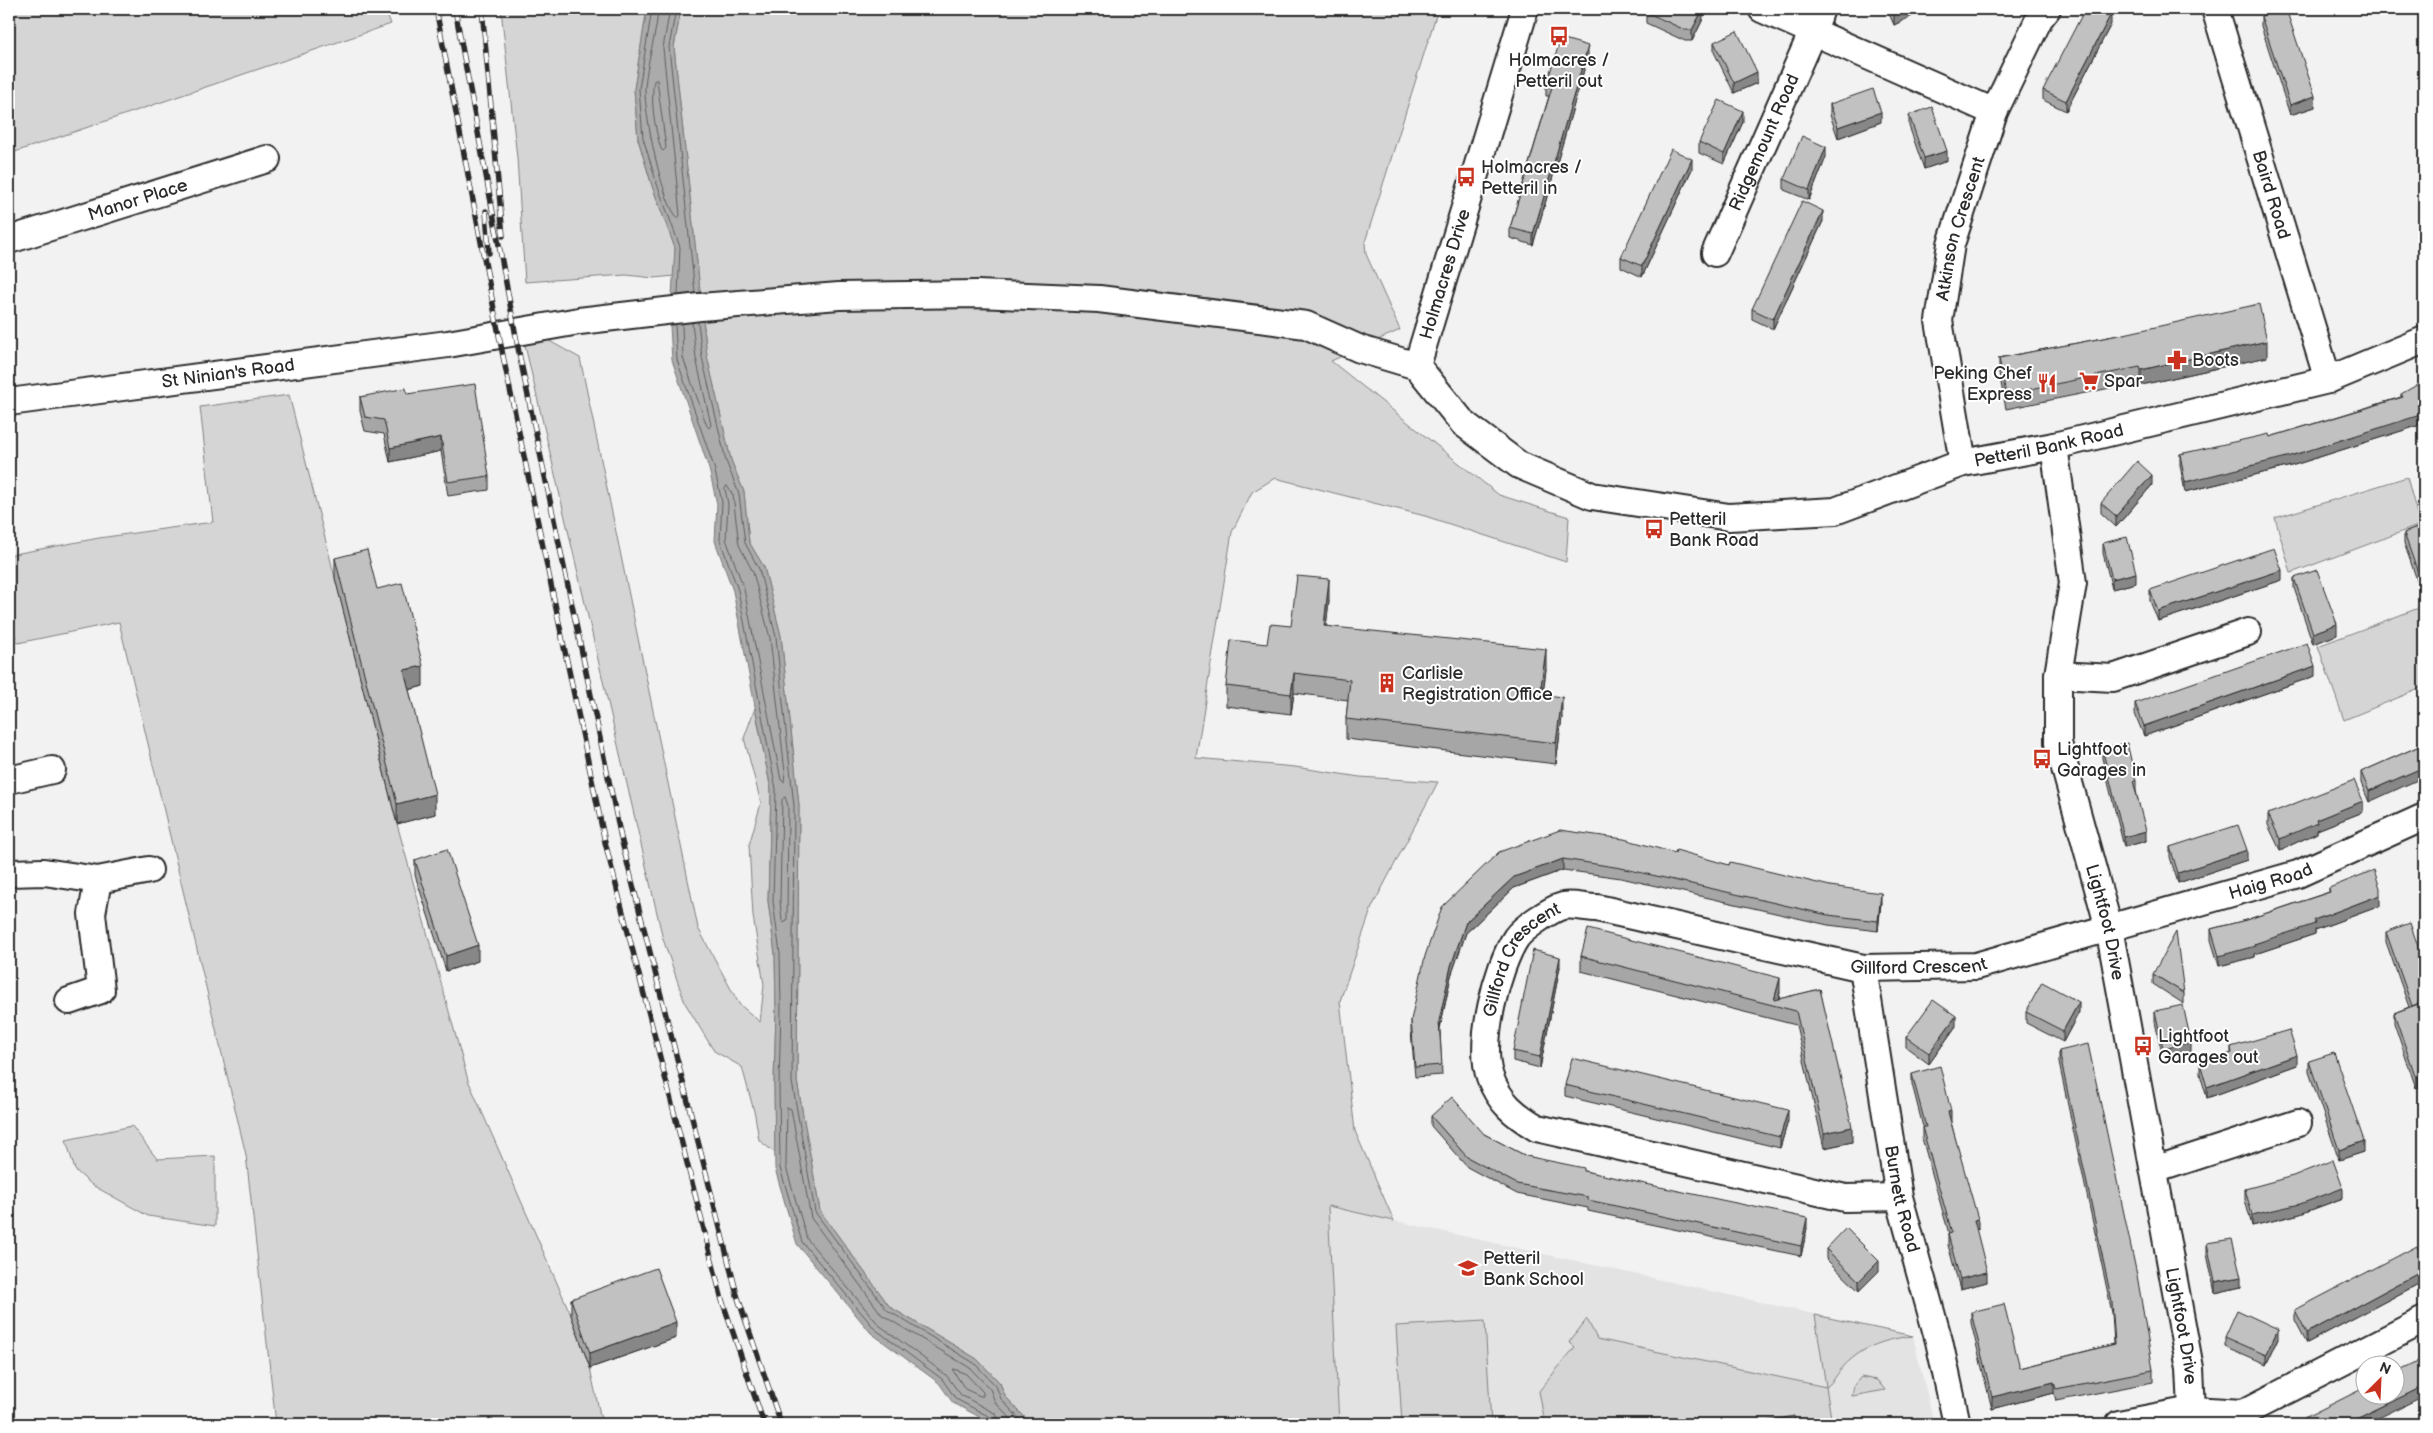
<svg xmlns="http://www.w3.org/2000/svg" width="2433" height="1433" viewBox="0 0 2433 1433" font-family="'Balsamiq Sans',sans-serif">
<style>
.built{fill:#e3e3e3}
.green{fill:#d5d5d5;stroke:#808080}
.water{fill:#ababab;stroke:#787878}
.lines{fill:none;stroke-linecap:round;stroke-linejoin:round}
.shore{stroke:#5e5e5e;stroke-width:1}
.minor-casing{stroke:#2b2b2b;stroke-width:30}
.minor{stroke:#fff;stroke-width:26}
.rail-casing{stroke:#2b2b2b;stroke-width:5.5}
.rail{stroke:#fff;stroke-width:4;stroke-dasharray:11;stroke-linecap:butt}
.wall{fill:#a6a6a6;stroke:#2b2b2b}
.shaded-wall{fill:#878787;stroke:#2b2b2b}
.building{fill:#c1c1c1;stroke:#2b2b2b}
.labels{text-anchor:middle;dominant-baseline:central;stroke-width:4;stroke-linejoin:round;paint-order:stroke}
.poi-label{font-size:18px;fill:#2b2b2b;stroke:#fff;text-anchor:start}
.street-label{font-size:18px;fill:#2b2b2b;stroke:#fff}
</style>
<rect width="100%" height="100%" fill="#f2f2f2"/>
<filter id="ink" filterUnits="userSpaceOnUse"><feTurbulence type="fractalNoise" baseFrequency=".02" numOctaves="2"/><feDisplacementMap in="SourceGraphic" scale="10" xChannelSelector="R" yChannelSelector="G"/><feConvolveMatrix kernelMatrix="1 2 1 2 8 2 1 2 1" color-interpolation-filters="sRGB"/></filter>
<g filter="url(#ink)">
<path class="built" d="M1328,1206L1913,1336L1934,1424H1338Z"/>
<path class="green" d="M9,9H385L391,24L9,154Z
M501,9H647L634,89L638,139L652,186L675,248V276L654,278L626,275L525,282L517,158Z
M681,9H1438L1365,242L1366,254L1400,330L1331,361L1499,495L1569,517L1566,562L1425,516L1275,478L1252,492L1232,532L1196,758L1295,767L1360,777L1438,782L1372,907L1340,1001L1355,1131L1394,1221L1328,1206L1339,1424H1031L1005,1396L1000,1383L977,1359L890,1307L820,1211L797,1081L799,805L781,636L764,567L749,542L744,492L731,460L707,356L674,47Z
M544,338L580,358L698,928L739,1004L760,1022L764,985L753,916L749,845L761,803L744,738L755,708L771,790L768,901L775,954L776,1009L774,1083L775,1153L759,1140L755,1115L742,1067L714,1051L685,1003L663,939L524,341Z
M289,395L397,824L468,1080L571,1315L590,1368L602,1424H276L246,1155L119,622L18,643L9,619V555L99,538L213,522L200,407Z
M2407,477L2420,525L2291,573L2275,518Z
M2424,606V687L2344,720L2318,646Z
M132,1126L157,1159L215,1156V1226L148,1216L92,1185L75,1170L66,1140Z
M1815,1315L1913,1336C1886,1339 1863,1346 1844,1366C1837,1373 1834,1382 1826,1387L1832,1424H1545L1539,1391L1575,1347L1569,1342L1587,1319L1597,1339L1826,1387Z
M1485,1321L1491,1424H1402L1396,1326Z
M1861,1377L1877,1380L1885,1390L1852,1396L1854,1385Z"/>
<path class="water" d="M647,9H681L674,47L707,356L731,460L744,492L749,542L764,567L781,636L799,805L797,1081L820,1211L890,1307L977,1359L1000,1383L1005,1396L1031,1424H993L953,1403L939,1383L871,1333L797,1244L775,1169L774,1083L776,1009L775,954L768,901L771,790L733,591L715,541L717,504L709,469L672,360L670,326L675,248L652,186L638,139L634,89Z"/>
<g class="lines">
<path class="shore" d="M652,9L639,89L643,138L657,184L680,247L678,295
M658,9C657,35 646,62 645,89C644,112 662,204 678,218L680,215L663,48L670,9
M676,9L669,47L695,293
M657,80L666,148L663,151L661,149C655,129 650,102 654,81Z
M698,322L702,357L726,461L739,494L745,543L759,569L776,637L794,806L792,1082L815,1212L887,1310L974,1363L996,1386L1001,1399L1024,1424
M675,324L677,360L714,467L722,502L720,540L738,590L776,789L773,901L780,954L781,1009L779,1083L780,1168L802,1242L875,1329L942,1379L956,1399L992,1418L994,1424
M682,324L683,358L707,426L709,428L711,425L696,358L692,322
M727,486L733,495L739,545L753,572L770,638L785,772L784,782L781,780L744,589L726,539L728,504L725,489Z
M785,797L788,806L787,920L784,923L782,921L780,901L782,800Z
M954,1369L966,1374L983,1392V1396H980L965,1389L954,1372Z
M1000,1424L996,1414L961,1395L946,1375L879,1325L807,1239L786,1167L787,1107L791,1109L811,1218L882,1315L970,1368L990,1389L995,1402L1016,1424"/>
<defs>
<g id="minor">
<path d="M1762,9L1994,112"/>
<path id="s1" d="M2215,9L2328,380"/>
<path id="s2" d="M9,240L267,159"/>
<path id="s3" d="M1715,253L1813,31L1821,9"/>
<path id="s4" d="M1417,366L1525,9"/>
<path id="s5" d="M9,402L448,344L579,321L700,307L839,296L977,294L1099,299L1306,325L1360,349L1417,366L1463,423L1519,465L1592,496L1729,517L1835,511L1963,463L2054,446L2328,380L2424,340"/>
<path id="s6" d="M2054,446L2073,583L2058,675V743L2109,928L2190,1368L2192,1410L2197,1424"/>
<path id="s7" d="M1963,463L1939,321L1951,244L1994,112L2039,19L2047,9"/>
<path d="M2058,675L2113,678L2248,632"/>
<path d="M9,780L52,770"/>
<path d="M9,873L44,872L98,880L149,870"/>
<path id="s8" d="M1863,968L1899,1197L1939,1341L1957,1424"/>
<path d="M69,1001L101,990L92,914L98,880"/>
<path d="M2154,1170L2298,1123"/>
<path id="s9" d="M1899,1197L1845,1198L1537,1128C1515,1115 1499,1102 1490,1077C1478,1043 1497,967 1516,938C1523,928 1551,909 1563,906C1573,904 1587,908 1597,908L1863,968L1976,966L2298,874L2424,817"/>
<path d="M2119,1424L2192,1410L2243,1413L2424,1320"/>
</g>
</defs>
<use href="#minor" class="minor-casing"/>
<use href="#minor" class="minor"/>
<defs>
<path id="rail" d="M436,9L504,361L605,842L722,1300L764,1424
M455,9L520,358L621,838L737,1295L781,1424
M482,9L503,236
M486,211L489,253"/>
</defs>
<use href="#rail" class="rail-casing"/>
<use href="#rail" class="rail"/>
</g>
<path class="wall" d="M1887,9H1916V14L1894,25Z
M1646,12L1703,19L1692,41H1685L1646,23Z
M2261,16L2315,107L2290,115L2261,26Z
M2111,24L2066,111L2043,100V90Z
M1714,42L1757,83L1734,93L1714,52Z
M1588,56L1533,245L1510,238V228L1549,96H1546V85Z
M1830,104L1881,122L1838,138L1830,115Z
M1909,115L1947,161L1924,169L1909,126Z
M1743,122L1724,164L1699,153V142Z
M1826,157L1809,200L1784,190V179Z
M1692,169L1642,277L1621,267V257Z
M2424,198V231L2419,214V199Z
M1823,221L1773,329L1752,319V309Z
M2124,334L2267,357L2141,385L2140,382L2006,409L1999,373V358Z
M407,394L489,476V490L448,496L441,451L390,462L384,434L365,431L360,411V397Z
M2401,394L2417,426L2291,466L2185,492L2180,465V454L2270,437L2401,397Z
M2152,485L2116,527L2101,513V503Z
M2424,525V600L2404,543V533Z
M2103,543L2136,583L2112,589L2103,553Z
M335,558L423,686L409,690L435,814L397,824L335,578Z
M2294,578L2337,635L2313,644L2294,588Z
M2282,580L2158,621L2150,601V590Z
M1329,600L1326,626L1546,669L1543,695L1562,717L1556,764L1346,739V719L1348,700L1294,693L1291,714L1226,706V686L1267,644Z
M2315,676L2144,736L2135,714V703Z
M2424,744L2369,802L2361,783V772Z
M2102,748L2136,781V790L2146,841L2124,847L2102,758Z
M2363,812L2317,830V833L2280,850L2268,825V814Z
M2170,847L2247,860L2178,883L2170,857Z
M1499,852L1675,853L1729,865L1881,903L1878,931L1828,925L1621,878L1563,870L1514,888L1466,933L1451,976L1440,1029L1442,1075L1415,1077L1411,1031V1020Z
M415,860L478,961L446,971L415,875Z
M2329,888L2380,906L2315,930V934L2255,954V957L2219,966L2211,940V929L2246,920L2329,892Z
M2386,932L2424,964L2416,1088L2394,1023V1013L2409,1007L2386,942Z
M1581,956L1780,992L1779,999L1820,989L1852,1142L1824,1148L1796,1025L1581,971Z
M1560,967L1540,1068L1513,1061V1051Z
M2153,974L2184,993V1004L2153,984Z
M2155,1011L2191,1053L2163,1058L2155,1022Z
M2026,1012H2079L2063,1042L2026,1023Z
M1956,1026L1929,1064L1906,1047V1037Z
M2231,1047L2297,1065L2207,1098L2200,1074V1063L2231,1054Z
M2059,1051L2153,1370V1382L2056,1401L2054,1393L1992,1409L1971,1323V1312L2020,1368L2114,1344L2112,1313L2059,1063Z
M2309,1061L2364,1152L2339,1160L2309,1072Z
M1912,1074L1951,1122L1978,1229L1976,1230L1987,1282L1960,1289L1948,1245V1234H1949L1922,1138V1127H1923L1912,1084Z
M1565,1085L1788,1121L1780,1148L1565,1096Z
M1431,1116L1484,1134L1526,1156L1807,1228L1801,1256L1588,1211V1208L1517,1194L1467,1167L1431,1126Z
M2245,1189L2343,1198L2300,1214L2252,1226L2245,1200Z
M2207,1243L2241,1287L2215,1293L2207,1254Z
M1826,1249L1879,1271L1859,1291L1826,1259Z
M2424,1261V1281L2307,1343L2295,1320V1310Z
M571,1299L676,1338L590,1368L571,1315Z
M2225,1337L2278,1339L2266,1365L2225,1347Z"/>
<path class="shaded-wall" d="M1703,9V19L1692,41V30Z
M1906,9H1916V14L1894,25V14Z
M2111,14V24L2066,111V101Z
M1588,46V56L1533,245V234Z
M1757,72V83L1734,93V83Z
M2315,96V107L2290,115V105Z
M1743,111V122L1724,164V154Z
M1881,112V122L1838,138V127Z
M1826,147V157L1809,200V190Z
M1947,151V161L1924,169V158Z
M1692,159V169L1642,277V266Z
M1823,211V221L1773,329V319Z
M2267,341V357L2141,385V370Z
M2424,412V422L2417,426L2291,466L2185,492V482Z
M441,437V451L390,462V448Z
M2152,475V485L2116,527V516Z
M2282,570V580L2158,621V611Z
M2136,573V583L2112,589V579Z
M1329,579V600L1324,646V626Z
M2337,624V635L2313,644V633Z
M1546,649V669L1540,715V694Z
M423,666V686L404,691V670Z
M2315,666V676L2144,736V726Z
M1294,673V693L1291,714V694Z
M1562,697V717L1556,764V743Z
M2424,767V777L2369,802V791Z
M435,794V814L397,824V804Z
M2363,801V812L2317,830V833L2280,850V839L2316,820Z
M2146,831V841L2124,847V837Z
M2247,850V860L2178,883V873Z
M1563,859V870L1514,888L1466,933L1451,976L1439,1032V1021L1451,966L1466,922L1514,877Z
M1881,893V903L1878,931V921Z
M2380,895V906L2315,930V934L2255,954V957L2219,966V956L2254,944L2314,920Z
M478,945V961L446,971V956Z
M1560,957V967L1540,1068V1057Z
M1780,978V992L1777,1006L1774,1000Z
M2079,1002V1012L2063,1042V1031Z
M1956,1016V1026L1929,1064V1053Z
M2191,1042V1053L2163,1058V1048Z
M2297,1055V1065L2207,1098V1087Z
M2424,1075V1085L2416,1088V1078Z
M1788,1110V1121L1780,1148V1137Z
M1951,1111V1122L1948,1123V1112Z
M1852,1127V1142L1824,1148V1133Z
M2364,1141V1152L2339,1160V1150Z
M2343,1188V1198L2300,1214L2252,1226V1215Z
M1807,1218V1228L1801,1256V1246Z
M1978,1219V1229L1974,1230V1220Z
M1879,1261V1271L1859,1291V1281Z
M2424,1270V1281L2307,1343V1333Z
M1987,1272V1282L1960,1289V1279Z
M2241,1277V1287L2215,1293V1282Z
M676,1322V1338L590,1368V1353Z
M2278,1329V1339L2266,1365V1355Z
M2054,1382V1393L1992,1409V1397Z
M2424,1386V1396L2366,1424H2352V1421Z"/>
<path class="building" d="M1648,9H1703L1692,30H1685L1646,12Z
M1892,9H1906L1894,14Z
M2085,9H2102L2111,14L2066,101L2043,90Z
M2283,9H2286L2315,96L2290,105L2261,16Z
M1737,31L1757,72L1734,83L1714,42Z
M1561,38L1588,46L1533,234L1510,228L1552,87L1546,85Z
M1873,89L1881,112L1838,127L1830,104Z
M1719,100L1743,111L1724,154L1699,142Z
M1932,107L1947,151L1924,158L1909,115Z
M1802,136L1826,147L1809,190L1784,179Z
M1671,149L1692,159L1642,266L1621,257Z
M2424,198V216L2419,199Z
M1802,201L1823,211L1773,319L1752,309Z
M2259,304L2267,341L2141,370L2140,367L2006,394L1999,358L2124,334Z
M2424,381V412L2417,416L2291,456L2185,482L2180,454L2269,434L2270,437L2403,397L2401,394Z
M475,384L489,476L448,482L441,437L390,448L384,420L365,417L360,397L406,388L407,394Z
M2137,461L2152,475L2116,516L2101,503Z
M2424,525V590L2404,533Z
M2127,537L2136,573L2112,579L2103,543Z
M2274,548L2282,570L2158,611L2150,590Z
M367,550L377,589L402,583L423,666L404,670L435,794L397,804L335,558Z
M2317,570L2337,624L2313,633L2294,578Z
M1297,576L1329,579L1324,626L1546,649L1540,694L1562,697L1556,743L1346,719L1350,680L1294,673L1291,694L1226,686L1231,640L1267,644L1270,624L1291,626Z
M2307,643L2315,666L2144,726L2135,703Z
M2127,743L2136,781H2133L2146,831L2124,837L2102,748Z
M2424,744V767L2369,791L2361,772Z
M2354,780L2363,801L2316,820L2317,823L2280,839L2268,814Z
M2238,825L2247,850L2178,873L2170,847Z
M1560,830L1624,839L1675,853L1676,850L1729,865L1730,862L1830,886L1881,893L1878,921L1828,915L1621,868L1563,859L1514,877L1466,922L1451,966L1439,1021L1442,1065L1415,1067L1411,1020L1425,956L1442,907L1499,852Z
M447,849L478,945L446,956L415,860Z
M2374,870L2380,888V895L2314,920L2315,924L2254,944L2255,946L2219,956L2211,929L2246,920L2330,892L2329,888Z
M2410,923L2424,964V1001L2412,1006L2386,932Z
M1588,929L1780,978L1774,1000L1820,989L1852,1127L1824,1133L1796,1011L1581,956Z
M2176,932L2184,993L2153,974Z
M1533,950L1560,957L1540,1057L1513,1051Z
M2042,982L2079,1002L2063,1031L2026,1012Z
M1933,1000L1956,1016L1929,1053L1906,1037Z
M2424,1002V1075L2416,1078L2394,1013Z
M2183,1005L2191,1042L2163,1048L2155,1011Z
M2289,1030L2297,1055L2207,1087L2200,1063L2232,1053L2231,1047Z
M2088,1044L2137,1275L2153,1370L2056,1389L2054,1382L1992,1397L1971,1312L2004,1304L2020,1368L2115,1344L2112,1302L2059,1051Z
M2334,1053L2364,1141L2339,1150L2309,1061Z
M1572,1058L1788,1110L1780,1137L1565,1085Z
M1940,1066L1951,1111L1948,1112L1978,1219L1974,1220L1987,1272L1960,1279L1948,1234L1952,1233L1922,1127H1926L1912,1074Z
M1452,1097L1484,1134L1526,1156L1584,1168V1171L1807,1218L1801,1246L1588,1200V1197L1517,1184L1467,1157L1431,1116Z
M2333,1160L2343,1188L2300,1204L2252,1215L2245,1189L2293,1176Z
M1846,1228L1879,1261L1859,1281L1826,1249Z
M2232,1239L2241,1277L2215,1282L2207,1243Z
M2417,1246L2424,1261V1270L2307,1333L2295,1310Z
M656,1268L676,1322L590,1353L571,1299Z
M2237,1310L2278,1329L2266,1355L2225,1337Z
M2424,1358V1386L2352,1421L2354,1424H2307L2304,1418L2366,1387V1396H2396V1372Z
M1794,1416L1796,1424H1754Z"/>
</g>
<defs>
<symbol id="bus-bare" viewBox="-9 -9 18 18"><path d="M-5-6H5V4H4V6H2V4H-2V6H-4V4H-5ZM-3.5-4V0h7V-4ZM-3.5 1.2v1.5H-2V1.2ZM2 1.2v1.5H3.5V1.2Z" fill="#c8321e" stroke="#fff" stroke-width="2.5" paint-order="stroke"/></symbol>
<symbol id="pharmacy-bare" viewBox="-9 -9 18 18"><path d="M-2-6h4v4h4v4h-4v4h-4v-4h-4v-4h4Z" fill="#c8321e" stroke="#fff" stroke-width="2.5" paint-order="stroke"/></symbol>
<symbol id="supermarket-bare" viewBox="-9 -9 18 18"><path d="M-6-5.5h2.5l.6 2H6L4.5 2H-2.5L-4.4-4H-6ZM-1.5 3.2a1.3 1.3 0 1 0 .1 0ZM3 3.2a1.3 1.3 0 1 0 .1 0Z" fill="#c8321e" stroke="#fff" stroke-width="2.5" paint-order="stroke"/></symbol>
<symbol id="restaurant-bare" viewBox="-9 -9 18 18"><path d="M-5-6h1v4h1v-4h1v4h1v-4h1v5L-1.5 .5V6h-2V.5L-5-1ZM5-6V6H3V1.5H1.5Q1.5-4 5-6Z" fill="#c8321e" stroke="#fff" stroke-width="2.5" paint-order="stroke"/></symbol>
<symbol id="building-bare" viewBox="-9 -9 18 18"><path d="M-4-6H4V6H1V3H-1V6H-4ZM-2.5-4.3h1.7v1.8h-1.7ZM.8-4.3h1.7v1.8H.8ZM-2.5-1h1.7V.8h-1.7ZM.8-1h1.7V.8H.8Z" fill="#c8321e" stroke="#fff" stroke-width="2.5" paint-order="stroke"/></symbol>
<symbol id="school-bare" viewBox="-9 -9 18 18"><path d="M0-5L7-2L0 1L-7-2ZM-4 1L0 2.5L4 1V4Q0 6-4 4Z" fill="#c8321e" stroke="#fff" stroke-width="2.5" paint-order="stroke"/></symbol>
</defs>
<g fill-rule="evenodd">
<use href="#bus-bare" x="1545" y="22" width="28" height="28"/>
<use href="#bus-bare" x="1452" y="163" width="28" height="28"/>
<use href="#pharmacy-bare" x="2163" y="346" width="28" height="28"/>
<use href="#supermarket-bare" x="2075" y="367" width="28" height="28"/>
<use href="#restaurant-bare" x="2033" y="369" width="28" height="28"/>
<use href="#bus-bare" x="1640" y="515" width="28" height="28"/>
<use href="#building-bare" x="1373" y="669" width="28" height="28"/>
<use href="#bus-bare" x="2028" y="745" width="28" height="28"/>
<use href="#bus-bare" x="2129" y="1032" width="28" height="28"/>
<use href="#school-bare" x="1454" y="1254" width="28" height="28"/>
</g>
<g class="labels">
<g class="poi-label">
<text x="1559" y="60" text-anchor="middle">Holmacres /<tspan x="1559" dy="21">Petteril out</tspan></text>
<text x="1481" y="167">Holmacres /<tspan x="1481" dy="21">Petteril in</tspan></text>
<text x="2192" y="360">Boots</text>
<text x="2032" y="373" text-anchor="end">Peking Chef<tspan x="2032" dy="21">Express</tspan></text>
<text x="2104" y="381">Spar</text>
<text x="1669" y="519">Petteril<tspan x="1669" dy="21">Bank Road</tspan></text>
<text x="1402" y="673">Carlisle<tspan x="1402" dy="21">Registration Office</tspan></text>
<text x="2057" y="749">Lightfoot<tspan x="2057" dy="21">Garages in</tspan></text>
<text x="2158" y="1036">Lightfoot<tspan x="2158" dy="21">Garages out</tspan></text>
<text x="1483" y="1258">Petteril<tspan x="1483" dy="21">Bank School</tspan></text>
</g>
<g class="street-label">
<text stroke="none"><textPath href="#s3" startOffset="121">Ridgemount Road</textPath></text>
<text stroke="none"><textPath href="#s1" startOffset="194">Baird Road</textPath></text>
<text stroke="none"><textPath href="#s2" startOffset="135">Manor Place</textPath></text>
<text stroke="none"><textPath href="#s7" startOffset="239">Atkinson Crescent</textPath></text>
<text stroke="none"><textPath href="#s4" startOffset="96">Holmacres Drive</textPath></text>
<text stroke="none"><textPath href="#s5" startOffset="221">St Ninian's Road</textPath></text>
<text stroke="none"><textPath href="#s5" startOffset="2116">Petteril Bank Road</textPath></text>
<text stroke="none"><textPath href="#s9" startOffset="1369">Haig Road</textPath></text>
<text stroke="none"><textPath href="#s6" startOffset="485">Lightfoot Drive</textPath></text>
<text stroke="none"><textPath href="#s9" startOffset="1005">Gillford Crescent</textPath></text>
<text stroke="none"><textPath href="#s9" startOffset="570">Gillford Crescent</textPath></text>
<text stroke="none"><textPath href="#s8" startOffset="234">Burnett Road</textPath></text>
<text stroke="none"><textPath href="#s6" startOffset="896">Lightfoot Drive</textPath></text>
</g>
</g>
<rect width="2433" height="1433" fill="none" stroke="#fff" stroke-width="30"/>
<rect x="15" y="15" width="2403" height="1403" fill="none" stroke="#2b2b2b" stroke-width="2" filter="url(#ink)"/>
<g transform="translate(2380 1380) rotate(24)"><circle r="24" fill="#ffffff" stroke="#aaaaaa"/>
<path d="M0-4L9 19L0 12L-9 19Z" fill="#c8321e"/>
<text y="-8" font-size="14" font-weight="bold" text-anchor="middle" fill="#2b2b2b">N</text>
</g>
</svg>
